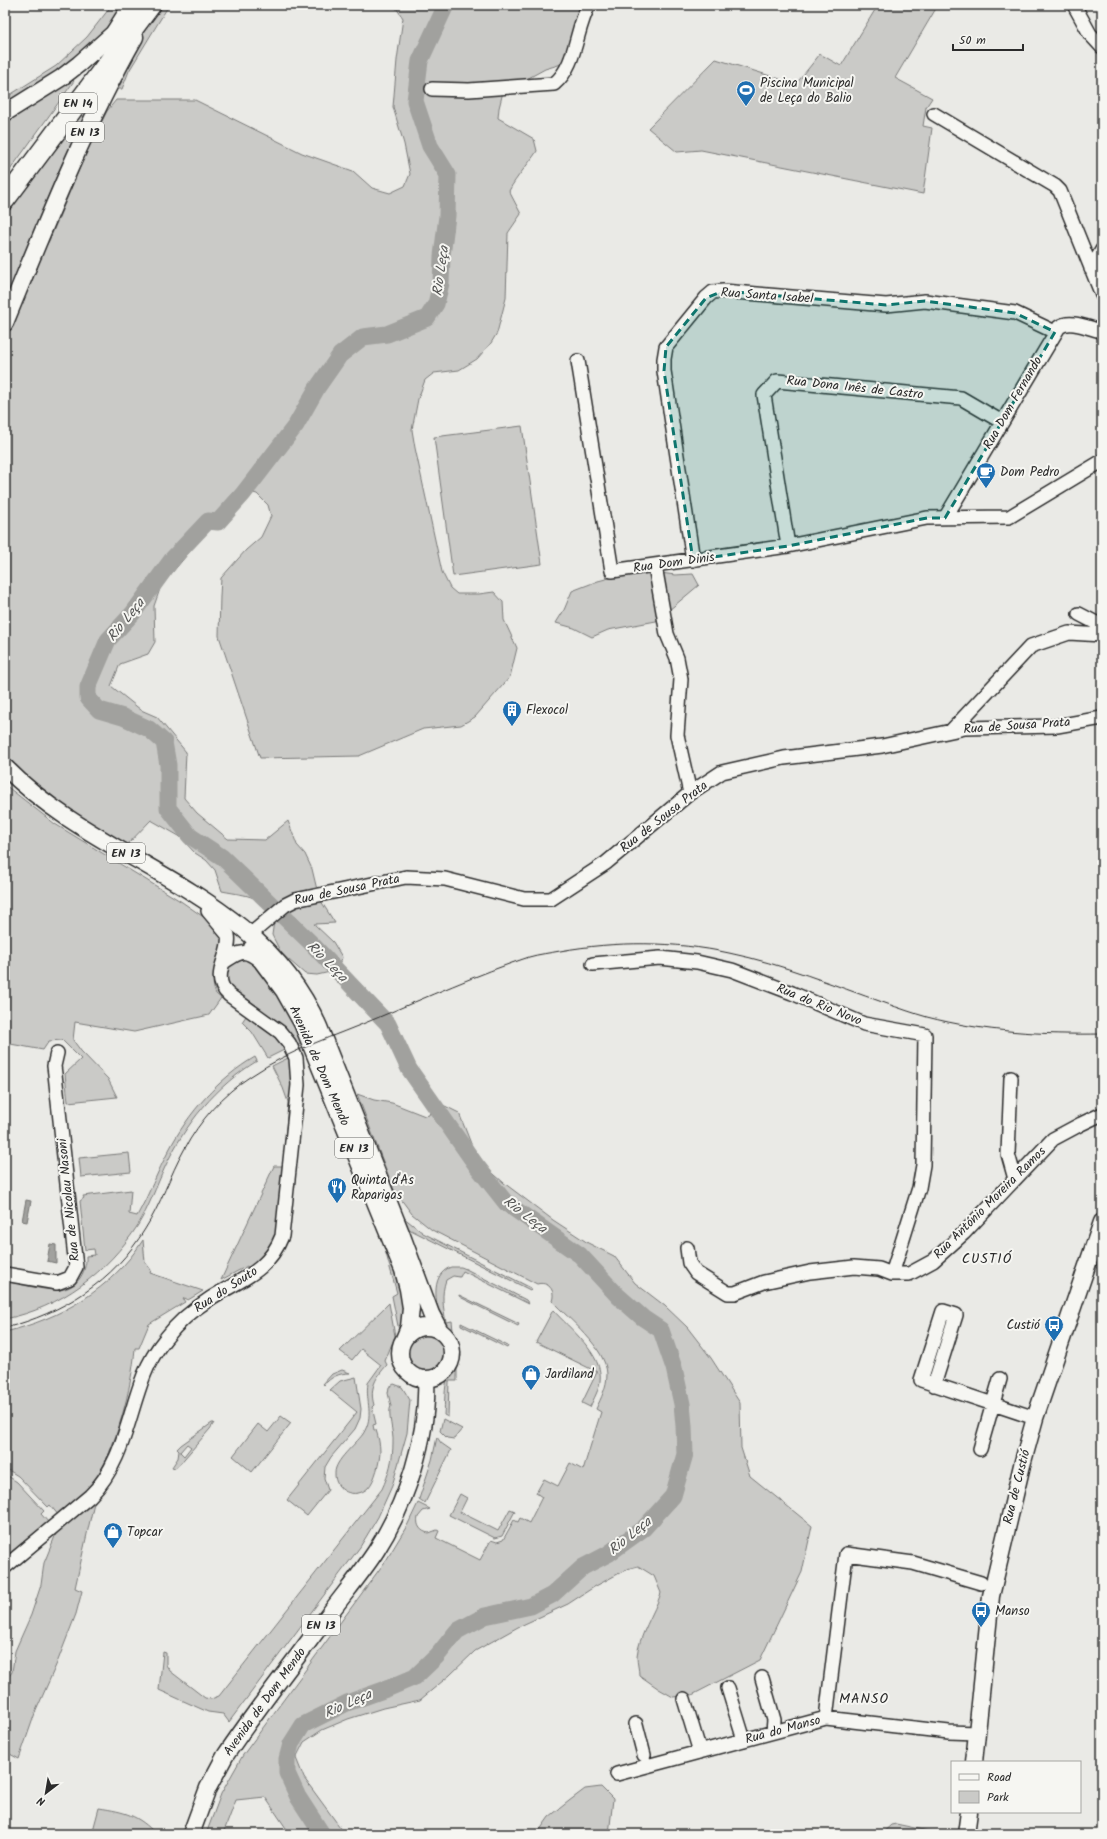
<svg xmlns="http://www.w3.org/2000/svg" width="1107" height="1839" viewBox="0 0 1107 1839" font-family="Kalam,sans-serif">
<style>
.green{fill:#cacac7;stroke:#7a7a79;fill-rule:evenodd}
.water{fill:#a1a19e;stroke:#727270}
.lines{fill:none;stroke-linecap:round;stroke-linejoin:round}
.river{stroke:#a1a19e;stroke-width:17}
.minor-casing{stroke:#2b2b2b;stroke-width:16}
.major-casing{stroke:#2b2b2b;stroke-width:19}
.highway-casing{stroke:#2b2b2b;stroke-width:22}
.minor{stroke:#f6f6f2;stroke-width:13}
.major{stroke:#f6f6f2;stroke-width:16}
.highway{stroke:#f6f6f2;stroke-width:19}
.tram{stroke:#2b2b2b;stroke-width:1}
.marked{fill:#0f766e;fill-opacity:0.2;stroke:#0f766e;stroke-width:3;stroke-dasharray:8 5;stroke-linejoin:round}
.labels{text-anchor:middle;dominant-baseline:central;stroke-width:4;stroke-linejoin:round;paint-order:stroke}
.shield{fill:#f6f6f2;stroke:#686867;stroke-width:1}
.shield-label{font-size:12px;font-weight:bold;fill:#2b2b2b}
.poi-label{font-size:13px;fill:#2b2b2b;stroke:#f6f6f2;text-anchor:start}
.street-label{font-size:13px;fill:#2b2b2b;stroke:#f6f6f2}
.water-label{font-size:14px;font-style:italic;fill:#545453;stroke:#f6f6f2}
.neighbourhood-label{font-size:14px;letter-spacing:1px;fill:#2b2b2b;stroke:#f6f6f2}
</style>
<rect width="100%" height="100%" fill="#eaeae6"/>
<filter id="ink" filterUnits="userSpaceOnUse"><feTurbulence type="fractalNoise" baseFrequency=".025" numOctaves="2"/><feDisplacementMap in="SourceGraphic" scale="8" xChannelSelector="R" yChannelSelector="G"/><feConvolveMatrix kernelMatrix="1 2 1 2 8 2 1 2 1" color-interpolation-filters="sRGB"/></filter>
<g filter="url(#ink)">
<path class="green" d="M112,5H124L115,20L87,51L5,109V98L56,66L87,37Z
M161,5H169L129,71L122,89H118L122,81L118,77L132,51Z
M394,5H587L565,63L545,69L503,92L499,108L498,118L534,139L537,151C528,165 516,177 509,191L521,214L508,233L506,298L497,333L491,343L477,359L459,370L434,373L425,380L418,399L412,430L415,448L442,572L450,588L457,594H479L494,592L503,602L504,620L517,648L510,677L475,717L461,725L423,729L359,756L260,758L219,636L220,596L221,578L246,550L261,537L271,516L268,505L257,494L237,489L211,523L207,531L161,586L154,606L155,642L148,654L120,664L111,686L141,710L157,717L186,752L184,798L197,813L228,839L265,840L288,821L297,845L305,854L312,869L319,898L335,923L314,924L333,942L342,957L339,970L317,975L305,974L281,953L272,935L274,921C257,893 252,897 222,891L215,870L206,860L195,853L179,836L151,820L127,845C86,820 35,794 5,756V339L38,258L49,241L86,153L107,111L116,100H195L302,153L353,171L372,188L390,193L405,186L410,174L404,144L393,107L397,60L403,18Z
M878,5H938L895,78L932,98L926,107L923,126L932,128L923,194L701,150L677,152L648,128L716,59L796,84L820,54L841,66Z
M73,80L74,81L5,177V122Z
M98,91C61,158 34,232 5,303V211Z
M522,426L542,564L453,576L434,437Z
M640,570L675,575L693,574L699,585L656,621L608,630L592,637L574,628L556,623L564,610L572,591L598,581Z
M5,785L55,824L182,902L215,925L224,939C219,956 208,977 216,994L221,998L209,1015L134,1032L75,1022L73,1040L81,1051L108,1079L117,1097L68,1102L65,1074L81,1059L62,1040L49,1041L43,1050L5,1043Z
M249,959L274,986L303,1042L298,1044L281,1024L235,992C218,974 226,961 249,959Z
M246,1016L279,1040L286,1049L268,1058L252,1032L242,1022Z
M255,1057L257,1061C216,1086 185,1124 165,1167C156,1187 149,1207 138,1225C108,1272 60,1308 5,1319V1281C22,1284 40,1290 57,1290C76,1290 87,1273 86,1256L95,1255L94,1249L85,1250L80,1201L84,1198L83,1196L131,1190L129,1214L137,1216C149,1195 157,1172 169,1150C188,1113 219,1078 255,1057Z
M290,1057L294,1076L277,1234L268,1251L250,1271L247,1266L221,1280L274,1166H283L288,1102L283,1088L272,1066Z
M357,1094L374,1100L392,1103L425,1116L429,1115L430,1112L441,1104L459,1113L477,1159L504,1183L553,1220L588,1243L614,1256L635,1283L665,1306L687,1327L711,1358L740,1403L741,1448L750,1476L812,1526L802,1572L760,1660L692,1695L673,1697L659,1689L639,1675C639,1669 637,1663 637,1657C638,1637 655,1612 661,1593L654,1576L638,1566L627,1569L594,1587L568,1604L518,1627L475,1651L450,1675L420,1700L383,1708L348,1719L322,1730L304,1742L296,1758L304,1778L345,1834H290L265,1797L236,1800L223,1834H206L221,1794L243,1755L387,1559L408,1524L418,1503L430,1509L423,1511L418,1517C416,1526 421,1532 429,1533L437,1530L439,1531L436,1538L480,1560L491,1540L497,1542L503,1540L514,1520L518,1522L520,1518L529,1523L542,1497L536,1493L544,1479L558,1486L570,1463L583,1470L601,1412L596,1409C601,1398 607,1387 607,1374C606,1348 569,1319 552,1301C556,1290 548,1281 537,1284L432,1230L412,1214L394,1190Z
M129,1153L131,1172L81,1177L79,1158Z
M403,1217L423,1233L531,1288V1289L530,1290L405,1227Z
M378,1225L389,1248L404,1303L402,1321L399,1331L392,1296L397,1293Z
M143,1240L145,1262L151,1270L150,1273L203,1291L188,1300L185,1298L183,1299L185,1302L149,1324L139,1348H135C132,1387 116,1449 94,1482C85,1495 71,1505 59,1516L50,1505L48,1507L18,1476L5,1468V1332C60,1319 112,1289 143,1240Z
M451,1267H461L466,1269L526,1300L529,1304L463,1271L460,1277L453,1276L446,1280C441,1294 443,1307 446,1322L452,1321L453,1330L459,1344L461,1356L457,1369V1381H449L448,1417L444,1415C445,1403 444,1388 448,1376C451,1368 457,1363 457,1353C456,1339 449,1337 444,1326C436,1309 428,1275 451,1267Z
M459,1295L519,1324L518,1326L462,1298L459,1296Z
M389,1303L395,1336L385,1361L387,1365C376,1377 369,1388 374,1405L372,1407L376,1424L373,1425L374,1430H376C378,1436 380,1444 380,1451C380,1461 375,1481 368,1488C355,1500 334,1491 335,1473C335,1460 355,1445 363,1434C375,1415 365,1402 368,1383L381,1365L361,1349L352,1360L340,1351Z
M553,1310C569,1328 604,1355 600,1381C599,1390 594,1398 590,1407L582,1403L597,1372L536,1342Z
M461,1323L508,1346L507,1348L461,1325Z
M406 1353a19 19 0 1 1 38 0a19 19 0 1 1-38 0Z
M342,1370L350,1373C339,1373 331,1377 324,1385L323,1384L332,1374Z
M356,1377L361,1409L360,1418L355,1429L331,1457L325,1467L324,1478L328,1490L307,1516L287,1500L357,1412L330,1390L340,1381Z
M394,1384L402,1387L410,1400L407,1433L392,1486L378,1517L360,1547L229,1722L223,1714L208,1712L159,1690L163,1652L166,1653V1665L170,1671L205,1698L211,1699L219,1696L382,1489C389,1474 393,1459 393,1443C394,1433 387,1413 391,1406L388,1393L389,1387Z
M281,1416L291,1423L252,1472L233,1456L258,1424L268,1432Z
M443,1419L462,1429L454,1439L447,1438L440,1431Z
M212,1423H214L210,1429L178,1466L175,1468L172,1467L178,1458L179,1451L177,1449L181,1445ZM187,1444L191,1447L184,1456L180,1452Z
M437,1437L441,1443L451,1450L425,1503L419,1499L432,1460Z
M5,1474L17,1482L44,1511L41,1514L49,1523L5,1560Z
M460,1494L467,1498L460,1512L498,1531L510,1509L515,1511L502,1536L495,1538L449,1515Z
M95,1498L75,1588L82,1591L76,1614L57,1663L35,1713L19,1759L8,1753L5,1756V1682L12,1672L15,1651L31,1615L41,1585L44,1563L58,1529Z
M601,1787L613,1799L609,1834H537L549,1817L569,1801L585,1789Z
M99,1808C125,1812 138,1815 156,1834H92Z
M896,1824L938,1833V1834H881L891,1825Z"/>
<path class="water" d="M26,1200L31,1201L27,1222L22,1221Z
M50,1244L56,1245V1263L47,1261Z"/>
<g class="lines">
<path class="river" d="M322,1834L298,1797L287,1773V1759L291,1744L303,1725L347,1703L389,1688L415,1677L437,1656L457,1631L485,1616L531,1606L552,1595L583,1567L608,1554L644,1528L673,1496L685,1454L684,1426L682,1404L674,1368L661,1330L643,1318L618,1296L580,1255L506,1203L476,1165L409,1069L388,1024L310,942L222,857L190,836L168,808V765L164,742L149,729L123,717L99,710L88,698V687L108,640L133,613L173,558L208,521L218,522L243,494L296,425L317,388L340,355L363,337L387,334L427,318L436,304L441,283L442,256L447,216L448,175L430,146L415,101L420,61L446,5"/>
<defs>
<path id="minor" d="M1074,5L1090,34L1102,47
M432,89L469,90L554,84C577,65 575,30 589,5
M934,114L1055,186L1060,191L1102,295
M1091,269L1102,250
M578,361L612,571L788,546L927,518L1009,517L1102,461
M945,518L1059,327C1070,319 1088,328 1101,331
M788,546L764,395L777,381L961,398L1002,422
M693,560L664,371V359L666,347L706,298L713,292L723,291L886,305L925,301L1015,313L1055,332
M655,566L667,634L677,658L681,679L677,735L690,793
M1079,614L1102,626
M951,731L1031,646L1069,633L1102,635
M251,934L285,905L295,900L406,877L445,879L524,899H551L606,863L690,793L722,772L784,758L882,746L965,728L1057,726L1102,718
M224,962C240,952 243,948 259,960
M593,964L660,958L697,962L732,970L792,993L864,1024L925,1035L923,1165L919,1188L892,1274
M1011,1078L1008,1154L1015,1179
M687,1248L689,1263L696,1273L728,1293H735L764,1282L810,1272L854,1267L879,1269L892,1274H909L933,1261L964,1233L1053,1139L1081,1124L1102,1114
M5,1274L57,1283L70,1278L76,1267L55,1074L54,1066L57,1053
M934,1385L956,1315L943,1311L921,1380L1035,1418
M980,1449L1000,1379
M5,1567L90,1496C123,1464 128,1415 144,1375C149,1362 157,1349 166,1338C178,1322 194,1309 211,1298C241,1279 268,1272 282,1236L298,1085L296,1058L289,1043L280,1032L229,995C208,976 232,955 228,935L208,911
M762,1678L774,1720L773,1732
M728,1688L744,1740
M684,1699L700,1752
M826,1718L846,1554L913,1563L981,1583
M636,1724L644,1755
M617,1774L826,1718L949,1732L977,1733"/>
<path id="major" d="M5,113L61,78L79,64L116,31
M5,323C45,226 83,129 135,37
M5,767C102,866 259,889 319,1027L401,1233L431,1314L440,1331
M252,948L284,991L302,1023L403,1270L408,1289L411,1308L409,1327L404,1339
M400 1353a26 26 0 1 1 52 0a26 26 0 1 1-52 0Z
M974,1762L991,1596L1022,1465L1035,1418L1102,1222
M191,1834L208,1788L225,1756C257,1708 293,1663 327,1617C343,1595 361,1574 376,1551C406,1504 429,1436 426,1379
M966,1834L969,1812"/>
<path id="highway" d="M116,32L133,5
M5,200L151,5"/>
</defs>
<use href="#minor" class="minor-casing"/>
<use href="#major" class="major-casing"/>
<use href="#highway" class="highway-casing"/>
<use href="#minor" class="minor"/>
<use href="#major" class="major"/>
<use href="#highway" class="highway"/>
<path class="tram" d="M5,1328C63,1313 114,1281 145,1229C161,1204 170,1175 184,1150C200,1120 223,1094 251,1076C289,1050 335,1036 377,1018C427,997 478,974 529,957C539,954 550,953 560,951C616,941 674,941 729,953C783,964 833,985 885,1003C899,1008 913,1013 927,1017C984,1032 1043,1035 1102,1034"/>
</g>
</g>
<path class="marked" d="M723,291L886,305L925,301L1015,313L1055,332L945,518H927L788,546L693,560L664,371L666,347L706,298Z"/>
<defs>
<symbol id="stadium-pin" viewBox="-11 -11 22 30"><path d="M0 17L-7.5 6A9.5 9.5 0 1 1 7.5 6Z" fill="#1f6fb2" stroke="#f6f6f2"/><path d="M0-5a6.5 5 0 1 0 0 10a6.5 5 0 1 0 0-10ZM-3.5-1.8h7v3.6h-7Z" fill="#fff"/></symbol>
<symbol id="cafe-pin" viewBox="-11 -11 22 30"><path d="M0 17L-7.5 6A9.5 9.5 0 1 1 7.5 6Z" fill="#1f6fb2" stroke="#f6f6f2"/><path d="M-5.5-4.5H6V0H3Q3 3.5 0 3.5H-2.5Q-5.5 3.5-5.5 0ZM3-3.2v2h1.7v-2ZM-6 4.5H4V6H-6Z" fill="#fff"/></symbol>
<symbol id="building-pin" viewBox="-11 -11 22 30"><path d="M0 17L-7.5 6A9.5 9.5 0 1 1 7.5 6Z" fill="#1f6fb2" stroke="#f6f6f2"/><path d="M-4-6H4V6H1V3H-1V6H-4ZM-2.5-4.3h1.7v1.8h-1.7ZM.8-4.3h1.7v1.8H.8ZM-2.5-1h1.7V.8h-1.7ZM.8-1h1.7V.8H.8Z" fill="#fff"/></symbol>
<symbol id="restaurant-pin" viewBox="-11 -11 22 30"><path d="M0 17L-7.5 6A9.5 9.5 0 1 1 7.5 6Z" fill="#1f6fb2" stroke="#f6f6f2"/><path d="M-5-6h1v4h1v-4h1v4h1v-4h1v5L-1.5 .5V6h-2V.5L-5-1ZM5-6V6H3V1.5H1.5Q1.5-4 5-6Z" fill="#fff"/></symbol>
<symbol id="bus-pin" viewBox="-11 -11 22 30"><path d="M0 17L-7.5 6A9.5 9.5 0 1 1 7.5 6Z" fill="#1f6fb2" stroke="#f6f6f2"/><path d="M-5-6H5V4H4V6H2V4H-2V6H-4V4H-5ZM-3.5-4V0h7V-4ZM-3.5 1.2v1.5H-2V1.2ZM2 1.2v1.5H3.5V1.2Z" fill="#fff"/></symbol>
<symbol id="shop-pin" viewBox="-11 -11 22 30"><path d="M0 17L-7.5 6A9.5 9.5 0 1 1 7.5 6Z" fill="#1f6fb2" stroke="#f6f6f2"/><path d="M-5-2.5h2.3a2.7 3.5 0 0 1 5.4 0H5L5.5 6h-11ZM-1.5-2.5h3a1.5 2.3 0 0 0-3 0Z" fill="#fff"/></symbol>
</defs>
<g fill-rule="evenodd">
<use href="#stadium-pin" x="735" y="79" width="22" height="30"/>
<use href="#cafe-pin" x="975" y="461" width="22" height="30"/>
<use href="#building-pin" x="501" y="699" width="22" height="30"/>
<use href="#restaurant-pin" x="326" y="1176" width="22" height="30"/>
<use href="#bus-pin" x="1043" y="1314" width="22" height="30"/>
<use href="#shop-pin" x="520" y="1363" width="22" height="30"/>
<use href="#shop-pin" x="102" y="1521" width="22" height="30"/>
<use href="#bus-pin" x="970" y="1600" width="22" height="30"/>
</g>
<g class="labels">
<g class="shield">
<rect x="59" y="93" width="38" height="20" rx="3"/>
<rect x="66" y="122" width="38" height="20" rx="3"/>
<rect x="107" y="843" width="38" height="20" rx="3"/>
<rect x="335" y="1138" width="38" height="20" rx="3"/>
<rect x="302" y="1615" width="38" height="20" rx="3"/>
</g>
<g class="shield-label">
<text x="78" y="103">EN 14</text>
<text x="85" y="132">EN 13</text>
<text x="126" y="853">EN 13</text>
<text x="354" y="1148">EN 13</text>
<text x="321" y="1625">EN 13</text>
</g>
<g class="poi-label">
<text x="760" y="83">Piscina Municipal<tspan x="760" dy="15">de Leça do Balio</tspan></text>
<text x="1000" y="472">Dom Pedro</text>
<text x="526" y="710">Flexocol</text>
<text x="351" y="1180">Quinta d'As<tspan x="351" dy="15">Raparigas</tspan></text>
<text x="1040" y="1325" text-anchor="end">Custió</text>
<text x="545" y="1374">Jardiland</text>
<text x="127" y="1532">Topcar</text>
<text x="995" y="1611">Manso</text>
</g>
<g class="street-label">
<text transform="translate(767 296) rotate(4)">Rua Santa Isabel</text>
<text transform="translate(855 388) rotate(6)">Rua Dona Inês de Castro</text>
<text transform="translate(1013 403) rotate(-60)">Rua Dom Fernando</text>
<text transform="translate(674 563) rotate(-8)">Rua Dom Dinis</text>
<text transform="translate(1017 726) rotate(-4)">Rua de Sousa Prata</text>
<text transform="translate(664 817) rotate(-38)">Rua de Sousa Prata</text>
<text transform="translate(347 890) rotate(-12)">Rua de Sousa Prata</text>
<text transform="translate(819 1005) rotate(22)">Rua do Rio Novo</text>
<text transform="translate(319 1066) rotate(66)">Avenida de Dom Mendo</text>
<text transform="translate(69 1200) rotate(-96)">Rua de Nicolau Nasoni</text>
<text transform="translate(990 1203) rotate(-45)">Rua António Moreira Ramos</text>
<text transform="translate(226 1290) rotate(-33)">Rua do Souto</text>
<text transform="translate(1017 1487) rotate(-76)">Rua de Custió</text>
<text transform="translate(265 1702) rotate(-54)">Avenida de Dom Mendo</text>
<text transform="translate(783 1730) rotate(-15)">Rua do Manso</text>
</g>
<g class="water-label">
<text transform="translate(441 271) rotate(-82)">Rio Leça</text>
<text transform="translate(126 620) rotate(-51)">Rio Leça</text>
<text transform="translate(327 962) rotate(45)">Rio Leça</text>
<text transform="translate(525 1215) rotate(38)">Rio Leça</text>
<text transform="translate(630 1536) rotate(-39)">Rio Leça</text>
<text transform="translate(348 1704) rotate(-24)">Rio Leça</text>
</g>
<g class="neighbourhood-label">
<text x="987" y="1259">CUSTIÓ</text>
<text x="864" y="1699">MANSO</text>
</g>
</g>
<rect width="1107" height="1839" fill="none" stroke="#f6f6f2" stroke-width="20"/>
<rect x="10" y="10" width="1087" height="1819" fill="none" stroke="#2b2b2b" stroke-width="1.5" filter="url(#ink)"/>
<rect x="951" y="1761" width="130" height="52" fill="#f6f6f2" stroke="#a5a5a2"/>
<rect x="959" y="1774" width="20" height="6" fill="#f6f6f2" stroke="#a5a5a2"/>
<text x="987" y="1781" font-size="12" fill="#2b2b2b">Road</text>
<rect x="959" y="1791" width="20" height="12" fill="#cacac7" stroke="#a5a5a2"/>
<text x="987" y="1801" font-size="12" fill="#2b2b2b">Park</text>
<g transform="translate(46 1793) rotate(211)" stroke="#f6f6f2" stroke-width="3" paint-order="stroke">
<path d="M0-3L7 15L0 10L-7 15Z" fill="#2b2b2b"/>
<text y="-6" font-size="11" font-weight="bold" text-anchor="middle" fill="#2b2b2b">N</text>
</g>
<path d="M953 44v6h70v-6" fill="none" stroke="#2b2b2b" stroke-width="2"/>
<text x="959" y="44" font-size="12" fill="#2b2b2b" stroke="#f6f6f2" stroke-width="3" paint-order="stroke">50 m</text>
</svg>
